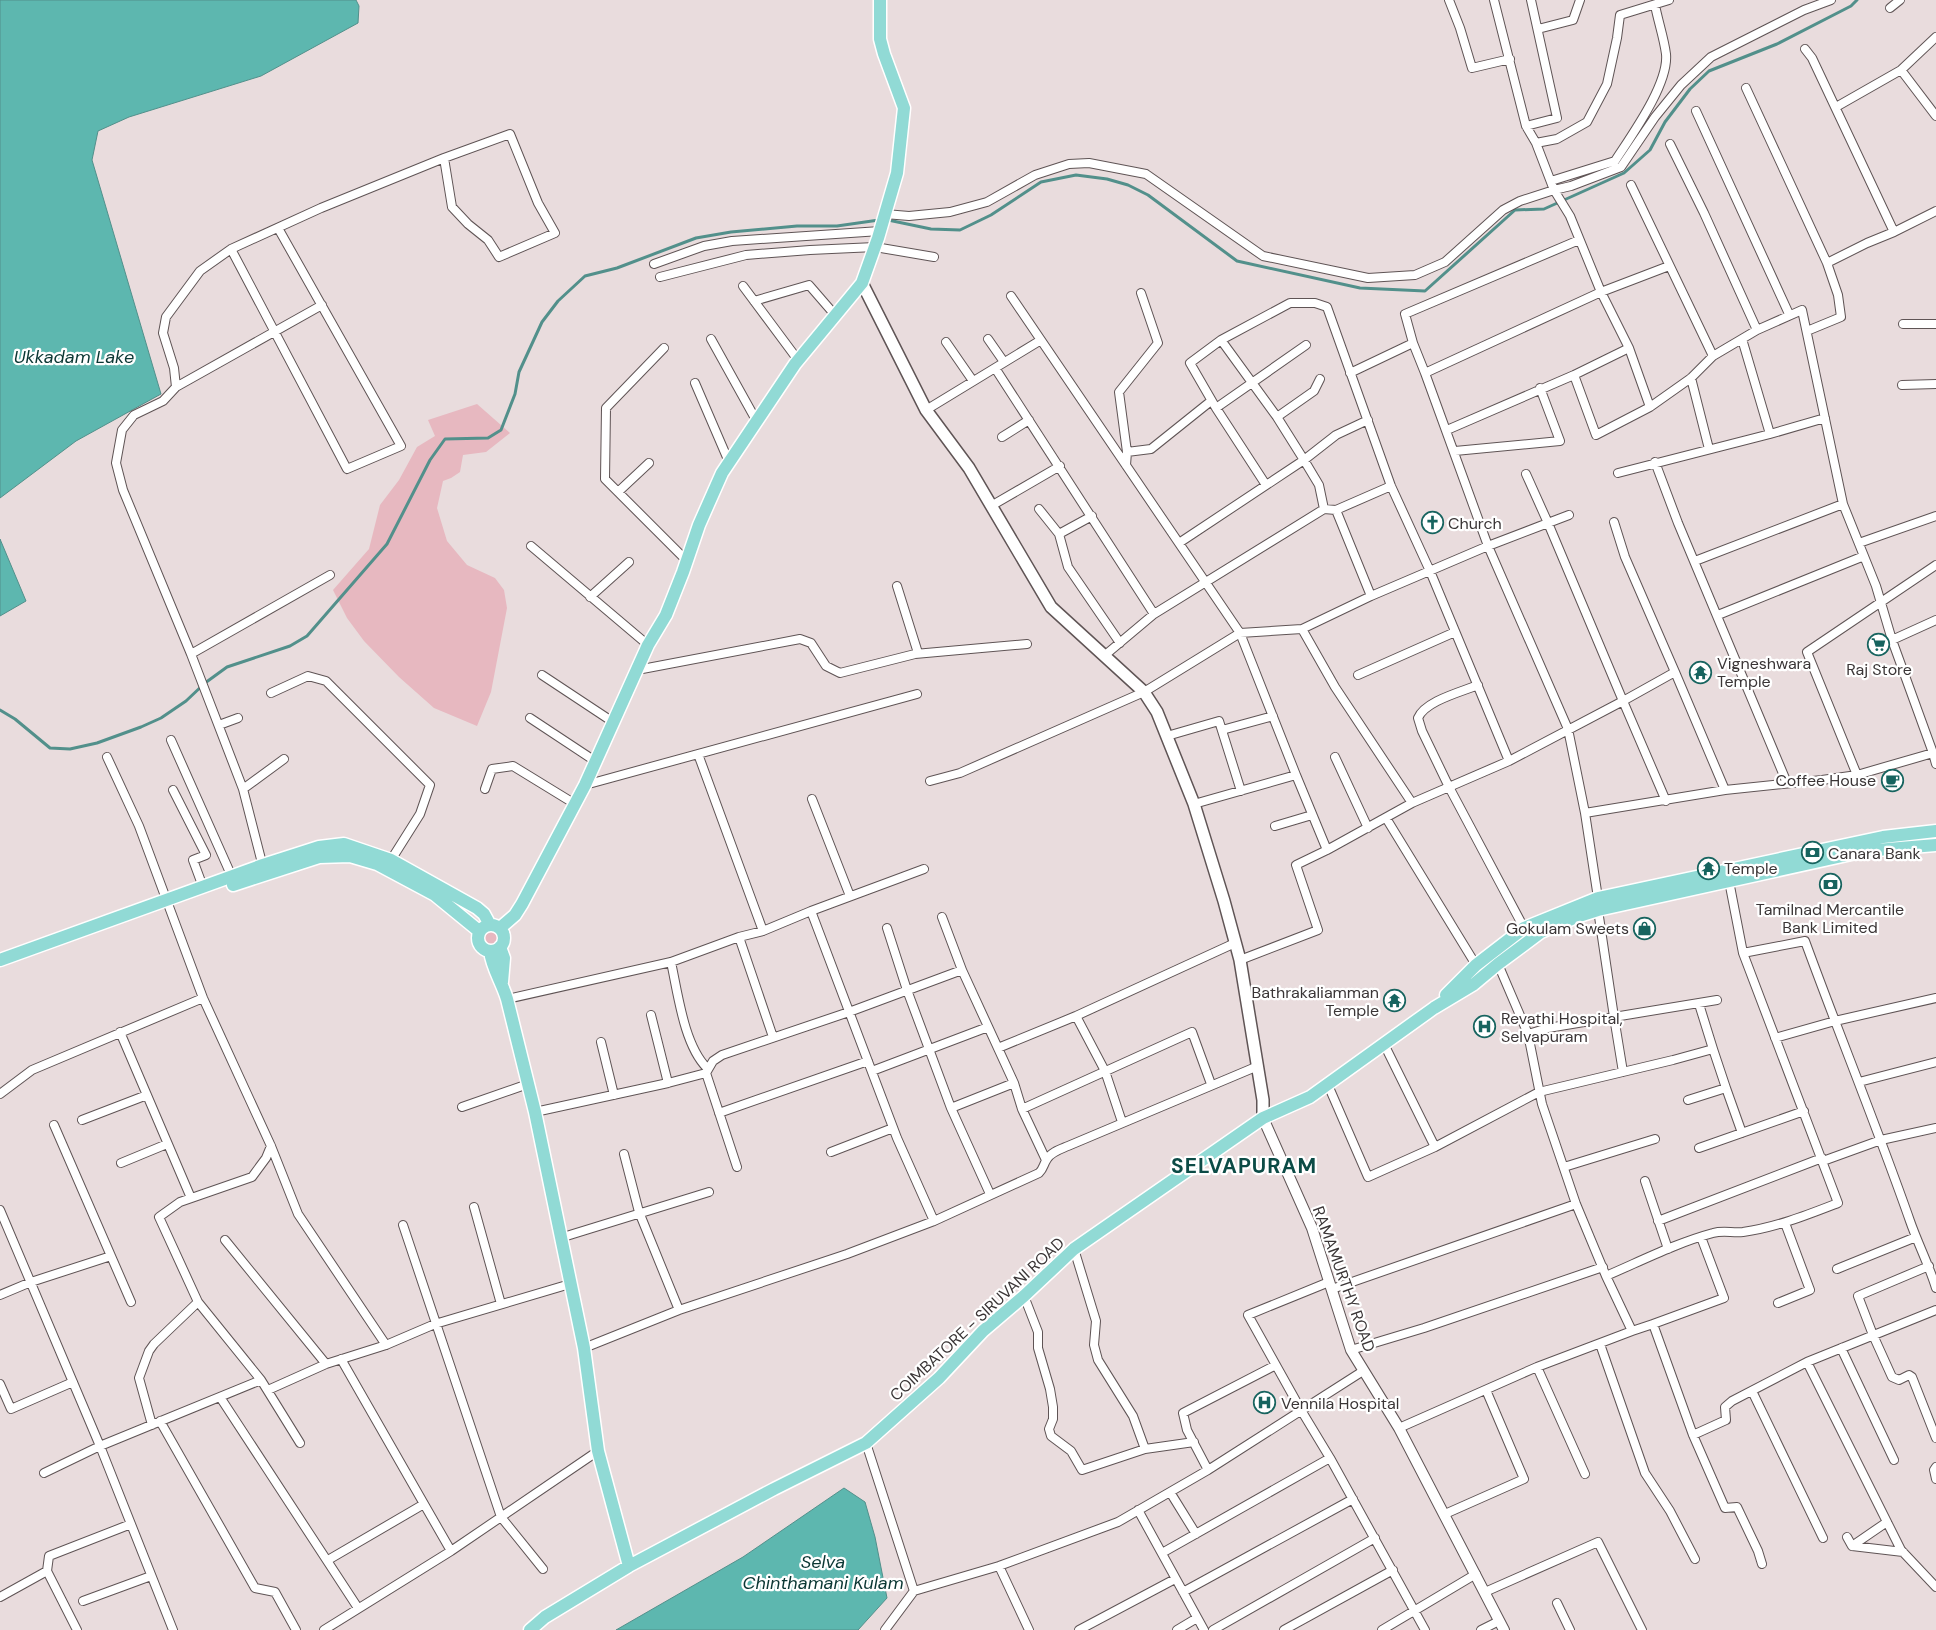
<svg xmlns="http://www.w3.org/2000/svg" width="1936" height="1630" viewBox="0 0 1936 1630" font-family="'DM Sans',sans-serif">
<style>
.green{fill:#e7b8c0}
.water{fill:#5db7af;stroke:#52908b}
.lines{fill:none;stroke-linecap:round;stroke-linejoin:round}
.stream{stroke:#52908b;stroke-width:3}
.minor-casing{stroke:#5f5455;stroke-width:10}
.tertiary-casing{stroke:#5f5455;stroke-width:12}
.secondary-casing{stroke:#5f5455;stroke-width:14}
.primary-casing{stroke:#fff;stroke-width:15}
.minor{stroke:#fff;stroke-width:8}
.tertiary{stroke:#fff;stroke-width:10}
.secondary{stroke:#fff;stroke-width:11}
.primary{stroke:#91dad5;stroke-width:12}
.labels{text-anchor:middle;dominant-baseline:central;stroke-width:4.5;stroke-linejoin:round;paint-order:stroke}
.poi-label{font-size:16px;fill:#3a3536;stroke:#fff;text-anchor:start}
.street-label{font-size:16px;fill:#3a3536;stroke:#fff}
.water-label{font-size:18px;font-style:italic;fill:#0a3633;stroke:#fff}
.district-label{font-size:21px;font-weight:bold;letter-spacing:1px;fill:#0c4b46;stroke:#fff}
</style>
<rect width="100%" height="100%" fill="#e9dcdd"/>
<path class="green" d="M477,404L510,433L486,452L463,455L460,472L451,478L443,481L437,508L447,541L467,565L495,578L504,590L507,608L491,692L477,726L434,708L399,677L364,641L347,618L333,590L369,549L380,505L399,480L417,447L435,436L428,420Z
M484 936a8 8 0 1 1 16 0a8 8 0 1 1-16 0Z"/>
<path class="water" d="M0,0H356L359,6L358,23L261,76L129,117L98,131L92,160L161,394L76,441L0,498Z
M0,539L26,601L0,616Z
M844,1488L865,1502L875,1537L887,1598L858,1630H616L743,1557Z"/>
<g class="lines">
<path class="stream" d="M888,220L931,229L960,230L991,215L1041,182L1076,175L1107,179L1128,185L1148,195L1237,261L1360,288L1425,291L1515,210L1544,209L1624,173L1650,150L1665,122L1690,89L1709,71L1777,44L1851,6L1857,0
M0,710L15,719L50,748L70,749L97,743L141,727L161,718L186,701L205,683L227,667L290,646L307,636L387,544L430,460L445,439L488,438L501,430L515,394L519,372L542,322L558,301L585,276L617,268L696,238L731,232L797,226H837L879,220"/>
<defs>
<path id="minor" d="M1449,0L1460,28L1472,68L1510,59
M1494,0L1526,126L1536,143L1554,190L1570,216L1601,292L1629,348L1650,407L1691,378L1713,356L1757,330L1802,310L1843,504L1876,586L1892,640L1933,753
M1890,8L1900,0
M1538,29L1573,20L1580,0
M1805,49L1812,58L1894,232
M1901,70L1936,116
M1746,88L1827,263L1838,295L1841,317L1807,331
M1836,107L1901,70L1936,37
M1696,111L1789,314
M1526,126L1557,118L1531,0
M1536,143L1557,139L1587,122L1607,84L1617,38L1620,15L1669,0
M1670,144L1704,213L1757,330
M1551,181L1615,161C1631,136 1669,84 1666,54C1664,38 1658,21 1655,5
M1631,185L1713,356
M885,214L909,216L950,212L987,202L1035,175L1069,164L1089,163L1146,174L1263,256L1368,278L1415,275L1445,262L1503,210L1520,201L1554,190L1571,186L1621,167L1655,117L1681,85L1711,57L1804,10L1831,0
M231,249L347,469L401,446L278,228
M1827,263L1867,243L1894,232L1936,211
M654,264L704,246L732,241L880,231
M660,277L746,255L810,250L875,247L934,257
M743,286L798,360
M1011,296L1240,633L1296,775
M754,301L809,285L835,315
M1903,324H1936
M711,339L756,420
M988,339L1004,362
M1742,339L1770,434
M1221,340L1277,417L1304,460L1319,485L1324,509
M946,342L973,381
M664,348L606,408L605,479L687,561
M995,368L1154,614
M1350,373L1413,343
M1425,373L1413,343L1405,314L1579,240
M1574,375L1596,435L1650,407
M1691,378L1709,449
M695,383L729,462
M1902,385L1936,384
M176,387L322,305
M1216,408L1306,345
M926,410L1041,340
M1277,417L1314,391L1320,379
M1447,430L1574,375L1629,348
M1002,437L1029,420
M1455,451L1560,441L1540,388
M1127,452L1151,449L1211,401
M1655,462L1678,523L1787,783
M1126,465L1127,452L1119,392L1158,343L1141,293
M1618,473L1770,434L1825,418
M1526,474L1548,523L1569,515
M1266,485L1216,408L1190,363L1221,340L1290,303H1315L1327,307L1391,486L1430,571L1509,761
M618,492L649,463
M991,506L1060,466
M1039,509L1059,534L1068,567L1120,643
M1614,522L1625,557L1675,672
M1059,534L1092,516
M1179,543L1304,460L1336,435L1368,420
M1859,543L1936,516
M531,546L648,645
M1695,561L1843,504
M897,586L918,653
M1371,596L1336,510L1391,486
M590,597L629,562
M1718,615L1864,556
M1302,629L1335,687L1412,803
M1892,640L1936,620
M191,654L330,575
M1104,656L1154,614L1324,509L1336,510
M637,670L800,639L811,643L826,666L840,673L915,654L1027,644
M542,675L613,722
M1358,675L1455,632
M1478,685C1461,692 1425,701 1418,718L1422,731L1449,787L1524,928
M271,693L308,676L326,681L430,785L420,814L391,860
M530,718L595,761
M219,725L238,718
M1222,730L1273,716
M1167,736L1219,721L1241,791
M171,740L232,877
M698,754L763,931
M107,757L139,826L203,998L271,1146L298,1214L386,1345
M1335,757L1368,828
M1857,775L1807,652L1936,565
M930,781L960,773L1144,692L1240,633L1302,629L1371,596L1488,546L1548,523L1623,701L1675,672L1725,790L1822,780L1857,775L1933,753L1936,764
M585,785L917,694
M243,789L284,759
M485,789L492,769L513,766L575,804
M173,790L206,855L193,860L203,887
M812,799L850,896
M1194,804L1296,775L1327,850L1412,803L1509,761L1623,701L1666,801
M1585,813L1568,729L1488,546L1425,373L1601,292L1669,266
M1386,818L1476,965
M1275,826L1312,815
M263,867L243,789L191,654L123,490L116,463L122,430L134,415L163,401L176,387L174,368L163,333L166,317L200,271L231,249L321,208L444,158L510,134L538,203L555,233L499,257L488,240L468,224L452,207L444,158
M1598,898L1585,813L1725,790
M1598,910L1614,1017L1548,1028L1528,1034L1542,1104L1576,1204L1606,1276
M811,911L897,1138L934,1221
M942,917L962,970
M887,928L907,990L951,1108L990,1194
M739,937L773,1037
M1743,953L1805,941C1839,1034 1877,1127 1910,1221C1918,1244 1929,1265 1936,1288
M1240,960L1318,930L1296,865L1327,850
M671,962C678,994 684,1045 707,1068
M1498,964L1528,1034
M507,999L671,962L739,937L763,931L811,911L924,869
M651,1015L668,1083
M1076,1016L1105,1071L1122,1122
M120,1032L191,1198
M1775,1038L1835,1021L1936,998
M601,1042L614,1095
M1384,1044L1435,1147
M998,1048L1076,1016L1235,943
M1713,1049L1726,1088
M872,1071L988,1027
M1623,1072L1614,1017L1717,1000
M706,1073L737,1167
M1859,1082L1936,1062
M1328,1085L1368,1177L1435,1147L1539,1092L1673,1060L1713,1049L1699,1004
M0,1094L32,1070L203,998
M1688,1100L1726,1088L1742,1133
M462,1107L528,1084
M951,1108L1014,1083
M1022,1109L1192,1032L1211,1084
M535,1112L668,1083L706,1073L713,1061L722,1055L849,1012L962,970L1014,1083L1022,1109L1046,1160
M719,1113L868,1061
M82,1120L147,1095
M54,1125L131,1302
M1699,1148L1804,1111
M831,1152L893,1128
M624,1154L639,1212L679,1310
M1823,1161L1881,1140L1936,1128
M121,1163L167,1144
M1564,1167L1655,1139
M1645,1181L1668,1249
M474,1207L501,1304
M0,1210L100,1446L173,1630
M1658,1221L1822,1158
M403,1225L501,1517L543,1569
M560,1238L709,1192
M225,1240L326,1364
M1074,1249L1096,1321L1094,1345L1098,1360L1133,1416L1145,1449
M1929,1266L1858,1296L1873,1335L1892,1377L1899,1380L1909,1375L1912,1377L1936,1438
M1837,1269L1916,1237
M1329,1282L1248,1315L1301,1410L1330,1458L1425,1630
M1332,1289L1576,1204
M0,1295L31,1282L111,1256
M1024,1296L1038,1332V1348L1050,1389L1053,1407V1419L1049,1429L1051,1436L1071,1451L1082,1470L1145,1449L1194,1442
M198,1302L261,1380L300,1443
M1778,1303L1810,1290L1785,1223
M1653,1324L1724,1298L1701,1237
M1632,1331L1653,1324L1693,1435L1725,1508L1737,1507L1758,1551L1762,1564
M1600,1344L1645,1473L1670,1511L1695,1559
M584,1348L679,1310L847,1254L934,1221L1039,1173C1044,1168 1043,1165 1047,1159C1051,1152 1061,1149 1068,1146L1258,1066
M1841,1348L1894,1460
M1351,1350L1424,1328L1603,1267
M1807,1362L1901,1550L1936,1587
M1537,1367L1585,1474
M0,1384L11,1409L73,1382
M268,1390L326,1364L386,1345L435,1324L570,1284
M1752,1391L1823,1538
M220,1397L358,1608
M160,1421L255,1588L275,1592L296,1630
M152,1425L139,1378L149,1351L154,1344L198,1302L159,1217L180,1202L252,1177L266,1158L271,1146
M1399,1428L1537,1367L1632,1331L1606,1276C1641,1261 1676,1243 1713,1233C1723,1230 1732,1233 1743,1232C1777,1227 1807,1215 1838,1203L1743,953L1729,881
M1693,1435L1726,1420L1725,1407L1732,1401L1807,1362L1936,1310
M866,1443L914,1591L999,1566L1118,1522L1208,1470L1363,1371
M1936,1467L1934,1470L1936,1479
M1208,1470L1187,1430L1183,1413L1276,1365
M44,1473L100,1446L261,1380
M1170,1492L1196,1534
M424,1504L451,1551
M1138,1510L1204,1630
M1445,1514L1524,1479L1486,1390
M1847,1537L1852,1546L1903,1552
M1852,1546L1887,1522
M1162,1553L1330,1458
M328,1560L424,1504L341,1359
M999,1566L1029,1630
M47,1571L49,1556L131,1524
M1183,1592L1353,1499
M1485,1592L1598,1542L1642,1630
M0,1597L47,1571L77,1630
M83,1601L151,1576
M1557,1603L1570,1630
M324,1630L451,1551L598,1451
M885,1630L914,1591
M1079,1630L1175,1579
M1177,1630L1197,1618
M1213,1630L1375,1538
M1284,1630L1393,1570
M1382,1630L1476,1574
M1481,1630L1499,1621"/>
<path id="tertiary" d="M1263,1118L1312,1228L1351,1350L1399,1428L1504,1630"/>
<path id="secondary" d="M862,283L926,410L969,468L1051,607L1144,692L1157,712L1194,804L1224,901L1240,960L1263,1100V1118"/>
<path id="primary" d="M233,885L319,857L350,856L377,864L435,895L479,931
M478 938a13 13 0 1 1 26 0a13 13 0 1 1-26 0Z
M500,928L515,915L522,904L585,785L648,645L666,615L683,572L699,525L722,473L795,364L862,283L878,238L897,173L904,108L884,54L880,39V0
M500,947L504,958L502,982
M490,951C492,968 502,982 507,999L535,1112L584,1348L598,1451L629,1566
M0,960L263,865L319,847L344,844L391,860L477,908L484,914L490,925
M1446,995L1476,965L1524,928L1598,898L1883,837L1936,831
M530,1630L545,1617L629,1566L774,1489L866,1443L939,1378L983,1331L1024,1296L1074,1249L1263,1118L1310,1097L1434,1008L1474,984L1498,964L1541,932L1579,916L1598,910L1865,851L1936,845"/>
</defs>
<use href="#minor" class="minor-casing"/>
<use href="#tertiary" class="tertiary-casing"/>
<use href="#secondary" class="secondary-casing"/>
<use href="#primary" class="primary-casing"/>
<use href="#minor" class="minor"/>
<use href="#tertiary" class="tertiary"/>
<use href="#secondary" class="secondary"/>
<use href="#primary" class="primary"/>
</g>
<defs>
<symbol id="church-ring" viewBox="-11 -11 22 22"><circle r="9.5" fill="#fff" stroke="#17645f" stroke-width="1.5"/><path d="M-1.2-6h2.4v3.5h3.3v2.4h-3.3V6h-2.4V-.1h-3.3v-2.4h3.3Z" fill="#17645f"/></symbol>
<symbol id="supermarket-ring" viewBox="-11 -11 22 22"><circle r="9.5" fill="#fff" stroke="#17645f" stroke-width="1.5"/><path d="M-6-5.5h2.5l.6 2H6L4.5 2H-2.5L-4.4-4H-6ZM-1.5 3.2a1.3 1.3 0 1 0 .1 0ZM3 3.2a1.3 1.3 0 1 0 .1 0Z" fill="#17645f"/></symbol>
<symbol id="temple-ring" viewBox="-11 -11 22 22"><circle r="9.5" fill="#fff" stroke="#17645f" stroke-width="1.5"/><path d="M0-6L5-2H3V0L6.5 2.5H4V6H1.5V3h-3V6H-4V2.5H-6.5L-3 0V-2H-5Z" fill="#17645f"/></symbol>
<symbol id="cafe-ring" viewBox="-11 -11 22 22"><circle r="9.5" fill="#fff" stroke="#17645f" stroke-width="1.5"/><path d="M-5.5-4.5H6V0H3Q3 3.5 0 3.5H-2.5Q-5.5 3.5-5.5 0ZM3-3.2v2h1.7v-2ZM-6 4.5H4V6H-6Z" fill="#17645f"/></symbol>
<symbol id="bank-ring" viewBox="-11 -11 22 22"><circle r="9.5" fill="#fff" stroke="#17645f" stroke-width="1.5"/><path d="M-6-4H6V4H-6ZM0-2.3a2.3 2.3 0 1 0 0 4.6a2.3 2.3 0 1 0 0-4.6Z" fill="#17645f"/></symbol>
<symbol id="shop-ring" viewBox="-11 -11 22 22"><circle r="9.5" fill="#fff" stroke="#17645f" stroke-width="1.5"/><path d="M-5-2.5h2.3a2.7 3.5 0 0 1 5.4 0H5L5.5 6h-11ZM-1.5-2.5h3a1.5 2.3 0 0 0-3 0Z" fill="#17645f"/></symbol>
<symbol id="hospital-ring" viewBox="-11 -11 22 22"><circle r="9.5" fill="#fff" stroke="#17645f" stroke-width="1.5"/><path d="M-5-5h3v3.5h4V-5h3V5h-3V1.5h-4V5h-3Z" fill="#17645f"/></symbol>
</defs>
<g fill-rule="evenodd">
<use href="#church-ring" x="1420" y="510" width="25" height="25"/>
<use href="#supermarket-ring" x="1866" y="632" width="25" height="25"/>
<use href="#temple-ring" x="1688" y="660" width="25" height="25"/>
<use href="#cafe-ring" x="1880" y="768" width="25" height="25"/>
<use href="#bank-ring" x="1800" y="840" width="25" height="25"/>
<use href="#temple-ring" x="1696" y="856" width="25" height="25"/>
<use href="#bank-ring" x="1818" y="872" width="25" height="25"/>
<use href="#shop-ring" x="1632" y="916" width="25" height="25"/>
<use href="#temple-ring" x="1382" y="988" width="25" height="25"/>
<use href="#hospital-ring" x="1472" y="1014" width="25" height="25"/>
<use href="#hospital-ring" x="1252" y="1390" width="25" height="25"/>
</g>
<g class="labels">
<g class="poi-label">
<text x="1448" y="523">Church</text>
<text x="1717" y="663">Vigneshwara<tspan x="1717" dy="18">Temple</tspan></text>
<text x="1879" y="669" text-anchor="middle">Raj Store</text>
<text x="1876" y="780" text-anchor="end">Coffee House</text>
<text x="1828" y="853">Canara Bank</text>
<text x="1724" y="868">Temple</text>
<text x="1830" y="909" text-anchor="middle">Tamilnad Mercantile<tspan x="1830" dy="18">Bank Limited</tspan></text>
<text x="1629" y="928" text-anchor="end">Gokulam Sweets</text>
<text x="1379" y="992" text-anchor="end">Bathrakaliamman<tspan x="1379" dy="18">Temple</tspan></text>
<text x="1501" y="1018">Revathi Hospital,<tspan x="1501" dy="18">Selvapuram</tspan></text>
<text x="1281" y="1403">Vennila Hospital</text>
</g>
<g class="street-label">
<text transform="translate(1344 1279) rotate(70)">RAMAMURTHY ROAD</text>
<text transform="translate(977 1319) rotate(-43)">COIMBATORE - SIRUVANI ROAD</text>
</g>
<g class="water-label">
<text x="74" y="357">Ukkadam Lake</text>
<text x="823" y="1562">Selva<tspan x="823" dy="21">Chinthamani Kulam</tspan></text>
</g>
<g class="district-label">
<text x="1244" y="1166">SELVAPURAM</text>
</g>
</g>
</svg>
